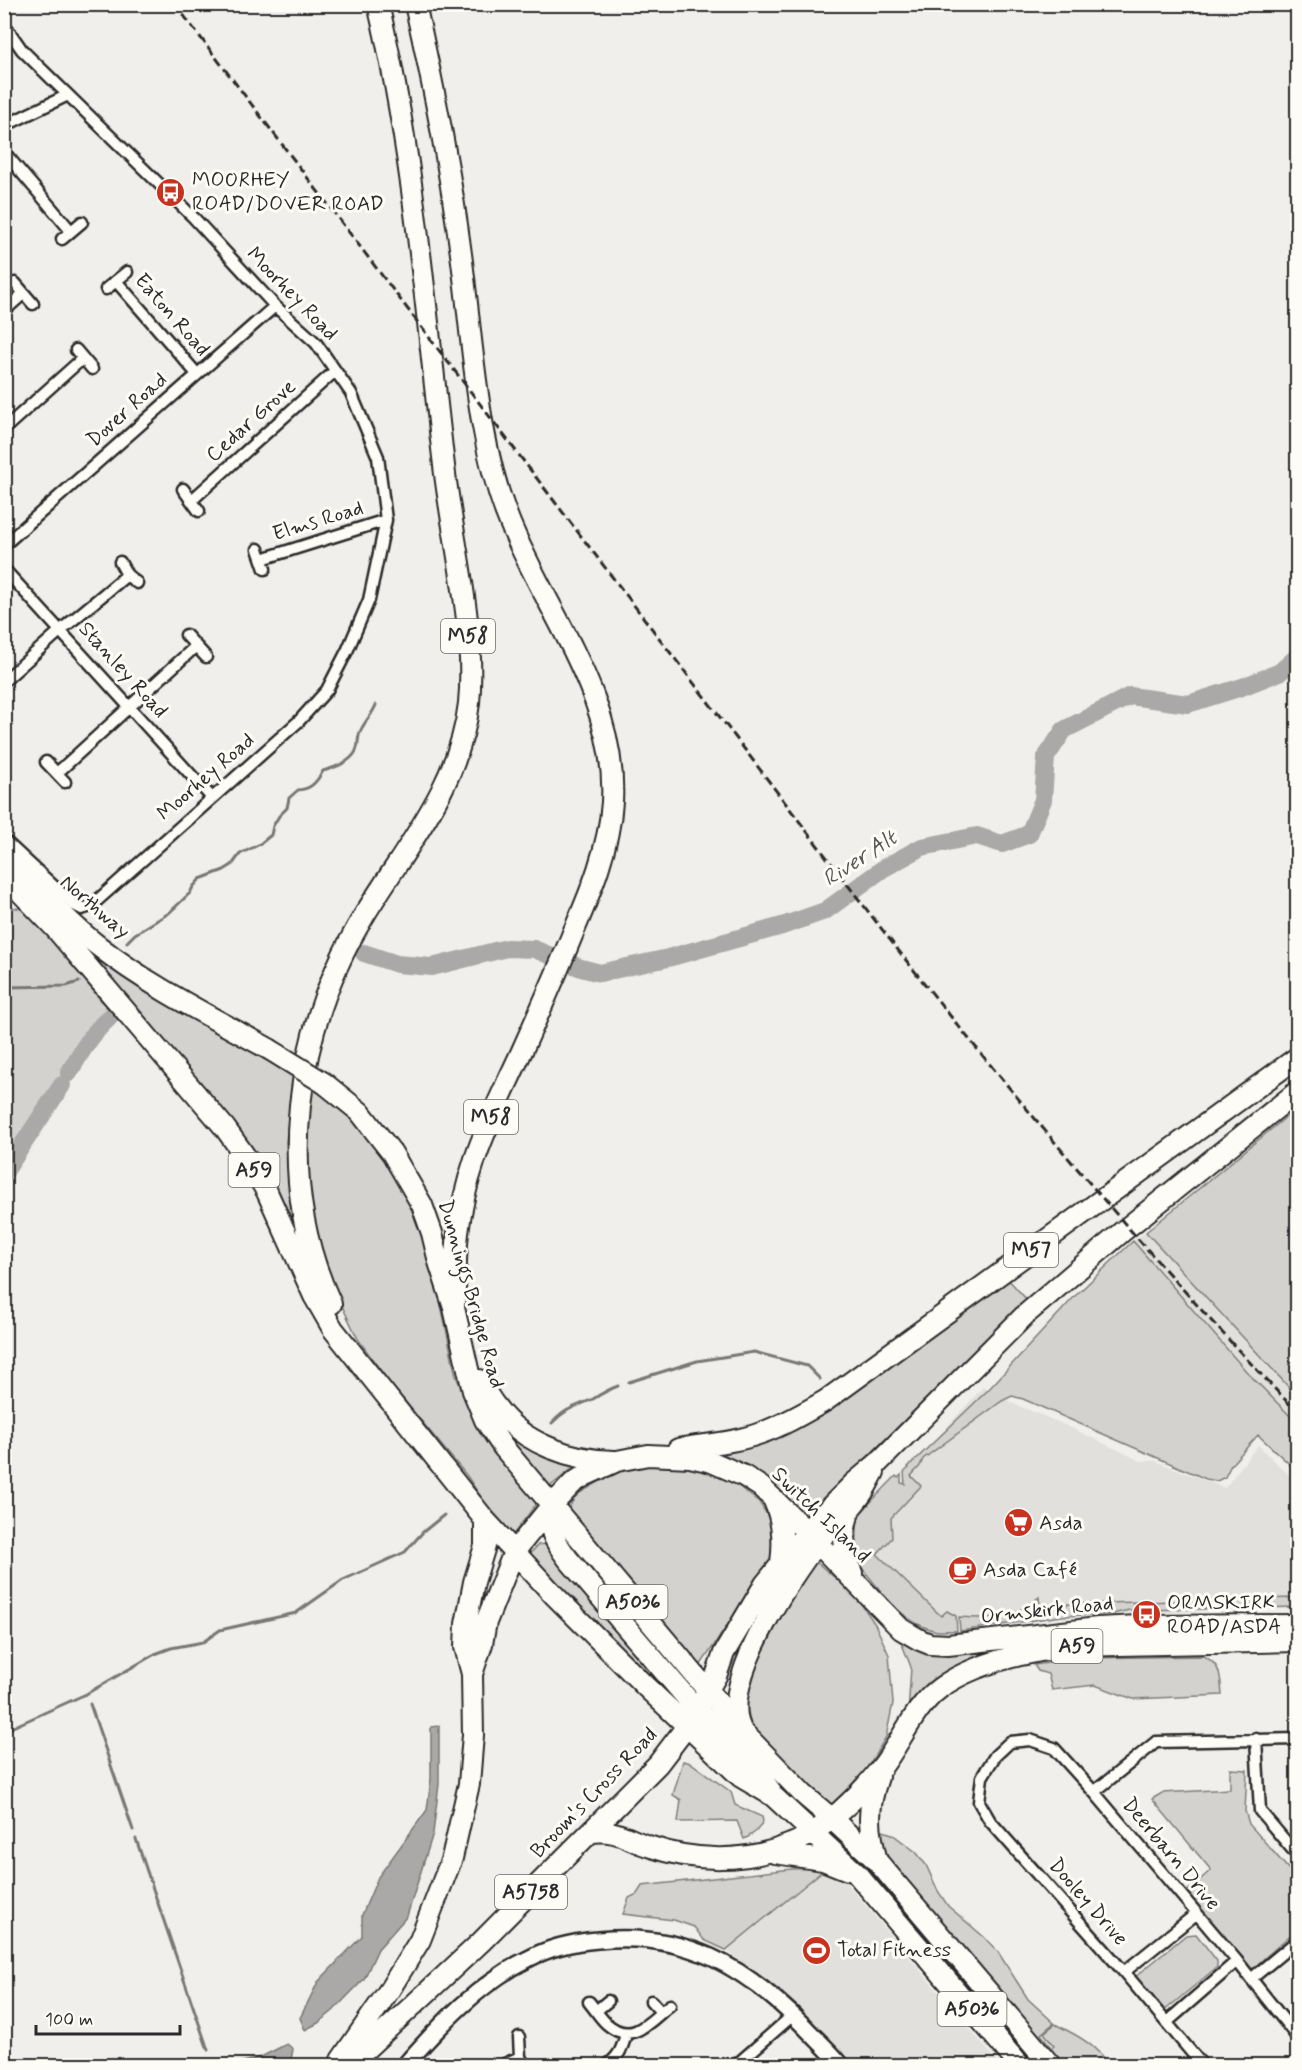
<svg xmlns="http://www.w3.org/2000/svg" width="1302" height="2070" viewBox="0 0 1302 2070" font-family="Mynerve,sans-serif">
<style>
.built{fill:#e1e0dc}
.green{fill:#d3d2cf;stroke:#7f7e7d;stroke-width:1.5}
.water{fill:#aaa9a7;stroke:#777775;stroke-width:1.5}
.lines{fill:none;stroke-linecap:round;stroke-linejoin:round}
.stream{stroke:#777775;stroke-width:3}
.river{stroke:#aaa9a7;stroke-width:18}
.street-casing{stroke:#2b2b2b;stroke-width:15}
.secondary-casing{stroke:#2b2b2b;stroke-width:20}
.highway-casing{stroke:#2b2b2b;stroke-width:24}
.street{stroke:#fdfcf7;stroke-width:10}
.secondary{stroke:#fdfcf7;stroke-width:15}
.highway{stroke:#fdfcf7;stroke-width:20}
.rail{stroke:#2b2b2b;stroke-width:3;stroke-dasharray:9 4.5;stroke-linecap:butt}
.highway-bridge-casing{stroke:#2b2b2b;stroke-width:24;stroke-linecap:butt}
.highway-bridge{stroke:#fdfcf7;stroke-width:20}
.labels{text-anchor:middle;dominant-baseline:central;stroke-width:6;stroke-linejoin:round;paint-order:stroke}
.shield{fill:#fdfcf7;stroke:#6a6a68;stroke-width:1.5}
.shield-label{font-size:20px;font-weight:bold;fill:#2b2b2b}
.poi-label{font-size:21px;fill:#2b2b2b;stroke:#fdfcf7;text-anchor:start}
.street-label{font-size:21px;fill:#2b2b2b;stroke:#fdfcf7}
.water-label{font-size:22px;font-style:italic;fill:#575756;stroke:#fdfcf7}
</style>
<rect width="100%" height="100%" fill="#f0efeb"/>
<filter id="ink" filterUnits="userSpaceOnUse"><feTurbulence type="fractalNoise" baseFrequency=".0167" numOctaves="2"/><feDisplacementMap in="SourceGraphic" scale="12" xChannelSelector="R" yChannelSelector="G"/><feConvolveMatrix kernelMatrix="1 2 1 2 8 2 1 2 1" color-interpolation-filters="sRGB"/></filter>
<g filter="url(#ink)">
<path class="built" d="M1146,1232L1297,1396V1423L1246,1371L1133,1241Z
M983,1387L1014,1404L1065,1425L1141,1461H1155L1225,1488L1258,1445L1297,1483V1608L1021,1617L938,1627L868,1549L885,1514L911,1467Z
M826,1868L845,1881L1000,2065H848L756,1973L726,1950Z"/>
<path class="green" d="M5,906L28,910L108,1009L86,1032L53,1093L5,1161Z
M95,950L293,1075L286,1142L297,1232L256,1157L88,955Z
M309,1086L337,1105L370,1134L404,1189L428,1243L456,1376L480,1432L516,1480L537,1503L512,1536L494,1517L467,1476L389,1382L358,1339L330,1281L311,1215L307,1157Z
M1297,1108V1396L1146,1232Z
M1133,1241L1246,1371L1297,1423V1471L1258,1435L1231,1465L1225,1477L1217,1481L1206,1479L1023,1399L1012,1396L1002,1401L923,1459L920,1466L911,1476L921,1486L891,1518L892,1538L877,1554L941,1616L947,1611L956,1616L957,1631C950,1630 941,1632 933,1630C901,1622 882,1592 862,1568C854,1551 857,1533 858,1515L896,1476L898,1478L901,1475V1483L905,1484L904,1472L909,1468L908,1467L989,1389L1075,1296Z
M1008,1279L1027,1300L805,1518L762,1475L720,1452L784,1434Z
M500,1427L542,1456L574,1467L548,1488L516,1454Z
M656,1463L689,1465L725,1476L759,1502L773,1524L775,1555L700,1666L568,1510L576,1495L616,1472Z
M544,1544L660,1678L651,1679L528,1556L538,1545Z
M814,1560L855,1595L875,1624L889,1655L893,1703L886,1737L863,1775L831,1805L776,1757L751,1726L745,1697L755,1668L793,1593Z
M1039,1597L1040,1605L1138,1602V1610H1129L1113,1614L1062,1616L960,1631L959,1617C992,1620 1013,1619 1039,1597Z
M1297,1598V1607L1141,1610V1602Z
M900,1639L1023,1646L908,1714L911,1667Z
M1204,1656C1222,1666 1220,1676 1222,1695L1133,1699L1095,1685L1052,1690L1048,1674L1038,1671L1034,1665L1084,1658Z
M683,1761L691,1763L731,1792L735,1805L762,1817L763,1821C759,1830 754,1834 744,1839L737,1821L678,1822L681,1800L673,1795Z
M1230,1769L1247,1770L1245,1811L1249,1824L1298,1880L1297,1929L1250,1971L1184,1894L1211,1870L1152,1799L1162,1793L1230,1789Z
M880,1830L892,1834L916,1852L926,1865L938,1891L948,1906L984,1937L998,1952L1028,1999L1054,2023L1041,2034L1050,2045L1047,2047L891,1862L881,1846Z
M826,1868L726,1950L704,1940L694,1927L674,1920L623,1914L629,1898L637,1894L642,1886L792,1869Z
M1196,1934L1217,1961V1967L1163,2012L1134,1978L1186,1935Z
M1055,2024C1076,2035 1096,2044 1108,2065H1063L1049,2049L1054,2045L1044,2033Z"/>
<path class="water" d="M439,1726V1784L433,1833L407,1916L378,1949L364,1979L333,2011L318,2023L305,2030L300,2018L318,1982L362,1936V1915L378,1877L427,1810L431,1779V1727Z
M287,2044L293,2049L290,2065H232L261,2057Z"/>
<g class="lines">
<path class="stream" d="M127,942L135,934L169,913L190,893L193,887L200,879L224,870L232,865L240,854L260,844L271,835L273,826L279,816L287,808L289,798L298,790C311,789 316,783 323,771C334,768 354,761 357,748C359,742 357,737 361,730C365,721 372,715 376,705
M4,987L66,986L79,982
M629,1382L697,1361L754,1352L807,1366L820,1379
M552,1423C568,1407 573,1408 593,1399C601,1394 609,1389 618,1386
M90,1704L133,1830
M4,1731L86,1694L155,1654L171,1648L203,1642L220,1630L296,1613L343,1580L405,1552L423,1532L444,1515
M136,1839L208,2050"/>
<path class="river" d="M364,953L397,964L432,967L507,948L534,949L581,968L600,973L668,958L782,926L825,911L884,868L922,847L977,836L1002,844L1029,834L1043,800L1046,757L1064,730L1130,696L1188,704L1242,687L1280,672L1298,656
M69,1073C81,1052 91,1034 109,1018
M4,1173L62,1085"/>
<defs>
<path id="street" d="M4,24L22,50L194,218L275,306L316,343L351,393L378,457L386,520L369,600L348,649L327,690L299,721L91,906L82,909L74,905L4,840
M4,126L68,95
M4,152L71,231
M62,239L82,222
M116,281L197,374
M15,283L33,304
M106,289L127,272
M4,311L23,294
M76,350L92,369
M4,429L82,359
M183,489L199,511
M192,500L335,371
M4,545L275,306
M258,549L265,569
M262,559L386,520
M120,562L127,575L137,583
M4,569L212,798
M186,635L206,657
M4,681L61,630L127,575
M46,762L65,782
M57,773L195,647
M1256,1739L1260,1811L1298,1856
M1094,1792L1156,1742L1298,1739
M1124,1972L1196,1914
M1251,1979L1298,1940
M651,2001L661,2012
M589,2002C595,2009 600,2018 607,2024C632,2046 650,2021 670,2005
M596,2011L608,2001
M1167,2022L1237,1961
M519,2037L520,2057L525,2066
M500,2066L520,2057
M606,2066C619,2057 622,2049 626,2034
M735,2066L793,2015
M1203,2066L1124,1972L990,1821L979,1802L982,1777L995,1756L1010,1742L1030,1740L1054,1748L1094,1792L1237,1961L1298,2038"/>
<path id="secondary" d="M404,2066C440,2025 479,1983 528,1959C550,1947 573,1942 598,1940C685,1931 744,1966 804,2026C816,2039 830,2051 842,2066"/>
<path id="highway" d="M415,4C434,87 450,170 461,254C473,341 476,441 510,523C547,613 618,700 612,802C609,848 591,891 573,933C557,973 539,1013 521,1053C505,1088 487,1123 475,1159C467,1183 461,1208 458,1233C455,1257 456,1283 454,1308
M4,857C35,886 64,919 97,945C149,986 211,1017 269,1049
M4,875L55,928L225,1128L250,1163L267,1192L314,1296L333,1329L485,1520L555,1596L645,1686L741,1777L773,1796L856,1873L1020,2066
M324,1083L360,1112L392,1153L422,1205L432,1233L439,1262L454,1308L473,1391L485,1420L503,1447L741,1730L803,1794L831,1818L877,1861L1051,2066
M331,1304C273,1179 295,1029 365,914C406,847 460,784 469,703C476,632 454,546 445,474C426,317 415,159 378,4
M479,1380C485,1390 490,1400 497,1408C523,1444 572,1460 614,1461
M678,1449C706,1444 734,1443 761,1433C784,1425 804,1413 825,1401L1298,1057
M774,1501C783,1521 784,1541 781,1563
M552,1505C548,1531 553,1539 568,1559L697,1710L752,1765L770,1790
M850,1509C842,1531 842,1552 852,1573
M472,1674L482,1644L486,1622L514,1552L552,1505L573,1483L584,1476L617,1461L648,1455L690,1457L712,1462L744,1476L761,1487L796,1521L901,1629L920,1640L930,1644L948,1645L1098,1628L1139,1626L1298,1625
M740,1727C720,1683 789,1579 817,1543C831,1526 851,1511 863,1492C867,1486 870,1479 874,1472
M592,1832C617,1829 626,1839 648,1846C695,1862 746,1863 791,1844C822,1832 860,1795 881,1768C901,1743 914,1707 940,1688C975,1662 1032,1651 1074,1646L1298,1641
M775,1853L823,1860L848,1870
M877,1861C868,1828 867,1809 878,1777
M341,2060L390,1989L420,1940L452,1858L469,1784L473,1735L472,1674L465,1647L466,1624L474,1582L485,1546V1520
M339,2066L366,2049L481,1942L658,1764L687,1726L716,1676L724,1653L765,1584L815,1522L853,1484L878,1463L1025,1315L1123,1231L1298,1091"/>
</defs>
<use href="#street" class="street-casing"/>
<use href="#secondary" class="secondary-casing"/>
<use href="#highway" class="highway-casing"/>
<use href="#street" class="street"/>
<use href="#secondary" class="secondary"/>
<use href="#highway" class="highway"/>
<path class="rail" d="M175,4C362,249 548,494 736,738C813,839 889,941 969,1039C1074,1167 1182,1293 1298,1413"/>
<defs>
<path id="highway-bridge" d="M269,1049L324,1083"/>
</defs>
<use href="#highway-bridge" class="highway-bridge-casing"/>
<use href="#highway-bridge" class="highway-bridge"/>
</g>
</g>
<defs>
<symbol id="bus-disc" viewBox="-11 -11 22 22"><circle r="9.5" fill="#c8321e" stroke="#fdfcf7"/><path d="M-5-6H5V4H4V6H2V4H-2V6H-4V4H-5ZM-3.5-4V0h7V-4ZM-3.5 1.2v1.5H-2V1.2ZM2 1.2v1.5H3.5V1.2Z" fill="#fff"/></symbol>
<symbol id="supermarket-disc" viewBox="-11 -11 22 22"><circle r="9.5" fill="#c8321e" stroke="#fdfcf7"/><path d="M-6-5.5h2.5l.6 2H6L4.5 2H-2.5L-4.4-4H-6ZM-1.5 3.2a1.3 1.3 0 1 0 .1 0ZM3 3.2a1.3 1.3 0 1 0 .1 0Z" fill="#fff"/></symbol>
<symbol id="cafe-disc" viewBox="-11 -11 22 22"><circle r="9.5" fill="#c8321e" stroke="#fdfcf7"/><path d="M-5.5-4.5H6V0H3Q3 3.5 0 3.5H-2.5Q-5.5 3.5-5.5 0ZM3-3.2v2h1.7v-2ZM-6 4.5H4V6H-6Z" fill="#fff"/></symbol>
<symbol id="stadium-disc" viewBox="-11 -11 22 22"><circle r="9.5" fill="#c8321e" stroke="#fdfcf7"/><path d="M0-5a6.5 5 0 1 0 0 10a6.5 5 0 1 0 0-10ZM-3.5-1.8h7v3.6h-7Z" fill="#fff"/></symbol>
</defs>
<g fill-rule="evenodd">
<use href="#bus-disc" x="154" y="176" width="33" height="33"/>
<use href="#supermarket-disc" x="1002" y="1506" width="33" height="33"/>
<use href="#cafe-disc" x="946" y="1554" width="33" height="33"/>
<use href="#bus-disc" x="1130" y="1598" width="33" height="33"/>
<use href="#stadium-disc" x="800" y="1934" width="33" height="33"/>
</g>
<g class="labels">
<g class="shield">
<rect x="441" y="619" width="54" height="34" rx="4.5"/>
<rect x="464" y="1100" width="54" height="34" rx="4.5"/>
<rect x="228.5" y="1153" width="51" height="34" rx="4.5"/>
<rect x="1004" y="1233" width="54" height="34" rx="4.5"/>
<rect x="598.5" y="1585" width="69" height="34" rx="4.5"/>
<rect x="1051.5" y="1629" width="51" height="34" rx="4.5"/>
<rect x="495" y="1875" width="72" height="34" rx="4.5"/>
<rect x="937.5" y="1992" width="69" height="34" rx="4.5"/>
</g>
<g class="shield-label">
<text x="468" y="636">M58</text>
<text x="491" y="1117">M58</text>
<text x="254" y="1170">A59</text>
<text x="1031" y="1250">M57</text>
<text x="633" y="1602">A5036</text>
<text x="1077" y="1646">A59</text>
<text x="531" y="1892">A5758</text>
<text x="972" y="2009">A5036</text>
</g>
<g class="poi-label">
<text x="192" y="180">MOORHEY<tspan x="192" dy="24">ROAD/DOVER ROAD</tspan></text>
<text x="1039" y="1523">Asda</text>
<text x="983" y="1570">Asda Café</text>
<text x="1167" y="1603">ORMSKIRK<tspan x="1167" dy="24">ROAD/ASDA</tspan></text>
<text x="837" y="1950">Total Fitness</text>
</g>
<g class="street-label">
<text transform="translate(292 294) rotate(46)">Moorhey Road</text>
<text transform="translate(172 315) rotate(49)">Eaton Road</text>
<text transform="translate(127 410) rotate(-42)">Dover Road</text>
<text transform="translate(251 421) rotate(-42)">Cedar Grove</text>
<text transform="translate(318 521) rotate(-17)">Elms Road</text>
<text transform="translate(123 670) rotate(48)">Stanley Road</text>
<text transform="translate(206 777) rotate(-41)">Moorhey Road</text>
<text transform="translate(95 907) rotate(41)">Northway</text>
<text transform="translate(471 1294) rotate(74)">Dunnings Bridge Road</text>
<text transform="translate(821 1515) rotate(44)">Switch Island</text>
<text transform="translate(1047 1610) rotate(-6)">Ormskirk Road</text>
<text transform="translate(594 1793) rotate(-46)">Broom's Cross Road</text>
<text transform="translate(1171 1854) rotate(50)">Deerbarn Drive</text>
<text transform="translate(1088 1902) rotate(49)">Dooley Drive</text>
</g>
<g class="water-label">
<text transform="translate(860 859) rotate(-33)">River Alt</text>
</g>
</g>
<rect width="1302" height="2070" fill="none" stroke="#fdfcf7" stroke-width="24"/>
<rect x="12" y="12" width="1278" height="2046" fill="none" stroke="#2b2b2b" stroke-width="2" filter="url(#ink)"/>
<path d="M36 2025v9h144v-9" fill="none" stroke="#2b2b2b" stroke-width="3"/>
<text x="45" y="2025" font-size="18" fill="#2b2b2b" stroke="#fdfcf7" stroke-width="4.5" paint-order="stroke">100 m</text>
</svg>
